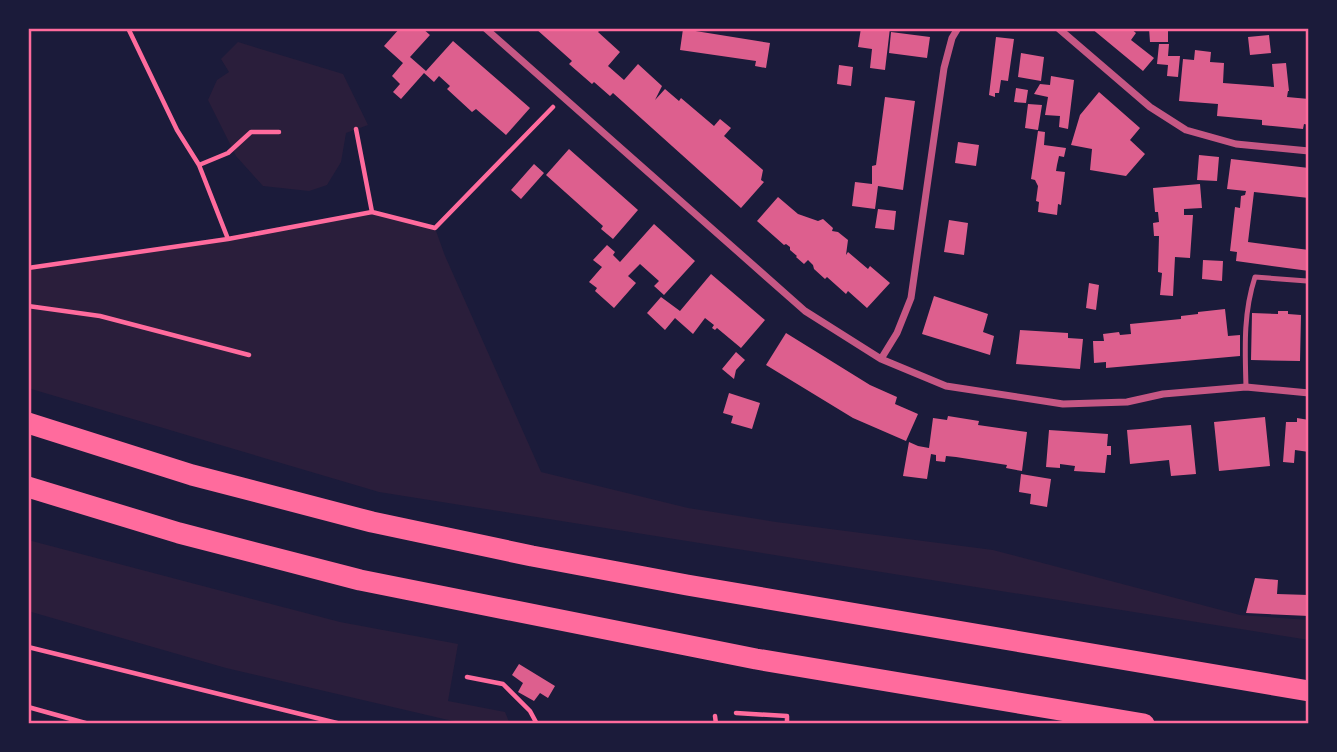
<svg xmlns="http://www.w3.org/2000/svg" width="1337" height="752" viewBox="0 0 1337 752" font-family="'Sofia Sans Condensed',sans-serif">
<style>
.green{fill:#2a1e3b}
.building{fill:#dd5f8e}
.lines{fill:none;stroke-linecap:round;stroke-linejoin:round}
.path{stroke:#ff6b9d;stroke-width:4.5}
.service{stroke:#c65784;stroke-width:5}
.minor{stroke:#c65784;stroke-width:7}
.motorway{stroke:#ff6b9d;stroke-width:21}
.neatline{fill:none;stroke:#ff6b9d;stroke-width:2.5}
</style>
<rect width="100%" height="100%" fill="#1b1b3a"/>
<path class="green" d="M238,42L343,74L368,125L346,133L341,162L327,185L309,191L263,186L236,156L208,100L217,80L229,72L221,59Z
M372,212L435,228L445,256L541,472L688,508L776,522L993,550L1240,615L1309,620V640L379,492L28,388V270Z
M28,540L340,622L458,644L448,701L505,712L510,724H470L444,719L226,668L28,611Z"/>
<path class="building" d="M400,28H422L430,35L410,57L426,71L453,41L530,108L506,135L476,109L472,112L447,89L450,86L439,76L434,82L424,73L401,99L393,92L400,84L392,76L403,63L384,46Z
M535,28H598L600,30L598,32L620,52L608,66L624,80L638,64L662,86L655,100L665,89L679,101L681,98L714,126L720,119L731,128L724,136L763,170L761,180L764,182L741,208L613,93L610,96L594,82L592,84L569,64L572,61Z
M861,28H890L885,70L870,68L872,49L858,47Z
M1091,28H1130L1136,33L1131,40L1154,58L1143,71Z
M1149,28H1168V42H1150Z
M683,29L770,43L766,68L755,66L756,61L680,50Z
M891,32L930,37L927,58L889,53Z
M1269,35L1271,53L1250,55L1248,37Z
M996,37L1014,39L1008,81L1001,80L999,93H995V97L989,95Z
M1159,44H1169L1168,56H1180L1178,77L1167,76L1168,65L1157,64Z
M1195,50L1211,52L1210,62L1224,63L1223,83L1274,87L1272,64L1286,63L1289,91H1288L1287,97L1309,99V125L1304,124L1303,129L1262,125V120L1217,116L1218,104L1179,101L1183,59L1194,60Z
M1021,53L1044,57L1041,81L1018,77Z
M839,65L853,67L851,86L837,84Z
M1051,76L1074,80L1068,129L1059,127L1060,116L1045,115L1048,97L1034,94L1040,84L1050,85Z
M1016,88L1028,90L1026,103L1014,102Z
M1099,92L1140,128L1130,140L1145,154L1126,176L1090,170L1092,149L1071,145L1080,115Z
M885,97L915,101L903,190L878,186L875,209L852,206L855,182L872,184V166L876,165Z
M1028,104L1042,105L1038,130L1025,128Z
M1038,131L1045,132L1044,145L1066,148L1064,157L1059,156L1057,165L1056,171L1065,172L1061,205L1058,204L1057,215L1038,212L1039,202L1036,201L1038,186L1035,180L1031,179Z
M958,142L979,145L976,166L955,163Z
M569,149L638,210L613,239L601,229L603,226L546,175Z
M1199,155L1219,157L1217,181L1197,180Z
M1231,159L1309,168V198L1254,192L1248,242L1309,250V271L1236,261L1237,252L1230,251L1235,207L1240,208L1241,196L1245,195L1246,191L1227,189Z
M534,164L544,173L521,199L511,190Z
M1200,184L1202,208L1184,209V215H1193L1190,258L1175,257L1173,296L1160,295L1162,273L1158,272L1159,236H1154L1153,223L1159,222L1158,212H1155L1153,188Z
M778,197L798,214L818,221L823,219L833,228L832,231L838,232L848,240L846,255L848,252L868,269L870,266L890,283L867,308L848,291L846,294L827,277L825,279L814,269L813,265L808,260L804,264L796,257L797,256L790,250V247L786,244L784,245L757,221Z
M878,209L896,211L894,230L875,228Z
M949,220L968,223L964,255L944,252Z
M654,224L695,261L664,295L654,286L659,281L640,264L628,276L636,283L614,308L595,291L597,288L589,282L602,267L593,260L607,245L615,252L613,255L620,262Z
M1203,260L1223,261L1222,281L1202,279Z
M711,274L765,320L741,348L717,328L715,330L712,328L714,325L705,318L693,334L675,318L665,330L647,313L661,297L680,311Z
M1089,283L1099,285L1096,310L1086,308Z
M934,296L988,314L983,332L994,336L990,355L922,334Z
M1225,309L1228,336L1240,335V356L1106,368V362L1094,363L1093,341H1104L1103,334L1119,332L1120,335L1131,334L1130,324L1181,319V316L1198,314V312Z
M1278,311H1288V314L1301,315L1300,361L1251,360L1252,313L1278,314Z
M1020,330L1068,333V338L1083,339L1080,369L1016,364Z
M786,333L870,385L897,397L895,404L918,414L906,441L853,418L766,365Z
M736,352L745,360L736,370L734,379L722,369Z
M729,393L760,403L752,429L731,423L733,416L723,413Z
M948,416L979,421L978,425L1027,432L1022,471L1006,468L1007,465L956,457L946,456L945,462L936,461V455L931,454L927,479L903,476L909,442L918,446L929,448L933,418L947,420Z
M1265,417L1270,466L1219,471L1214,422Z
M1297,418L1309,420V452L1295,450L1294,463L1283,462L1286,422H1297Z
M1191,425L1196,474L1171,476L1169,460L1130,464L1127,430Z
M1049,430L1108,434L1107,446H1111V455H1107L1105,473L1074,471L1075,466L1060,464V468L1046,467Z
M1021,474L1051,479L1047,507L1030,504L1031,494L1019,492Z
M1255,578L1278,580L1277,594L1309,595V616L1246,613Z
M519,664L555,686L548,698L540,693L534,701L518,692L523,683L512,675Z"/>
<g class="lines">
<path class="path" d="M356,129L372,212
M199,165L228,153L251,132H279
M228,239L372,212L435,228L553,107
M28,268L228,239L199,165L177,130L128,28
M28,306L100,316L249,355
M28,647L341,724
M467,677L503,684L530,711L537,724
M28,707L89,724
M736,713L787,716V724
M715,716L716,724"/>
<path class="service" d="M1246,387C1245,349 1243,314 1255,277L1307,281"/>
<path class="minor" d="M485,28L805,311L881,359L946,386L1063,404L1127,402L1163,394L1246,387L1309,393
M1058,28L1150,107L1186,130L1236,144L1309,151
M881,359L897,333L911,298L944,68L952,38L958,28"/>
<path class="motorway" d="M28,423L192,475L372,522L532,556L687,585L1309,691
M28,487L179,533L360,580L756,659L1144,724"/>
</g>
<rect width="1337" height="752" fill="none" stroke="#1b1b3a" stroke-width="60"/>
<rect x="30" y="30" width="1277" height="692" class="neatline"/>
</svg>
